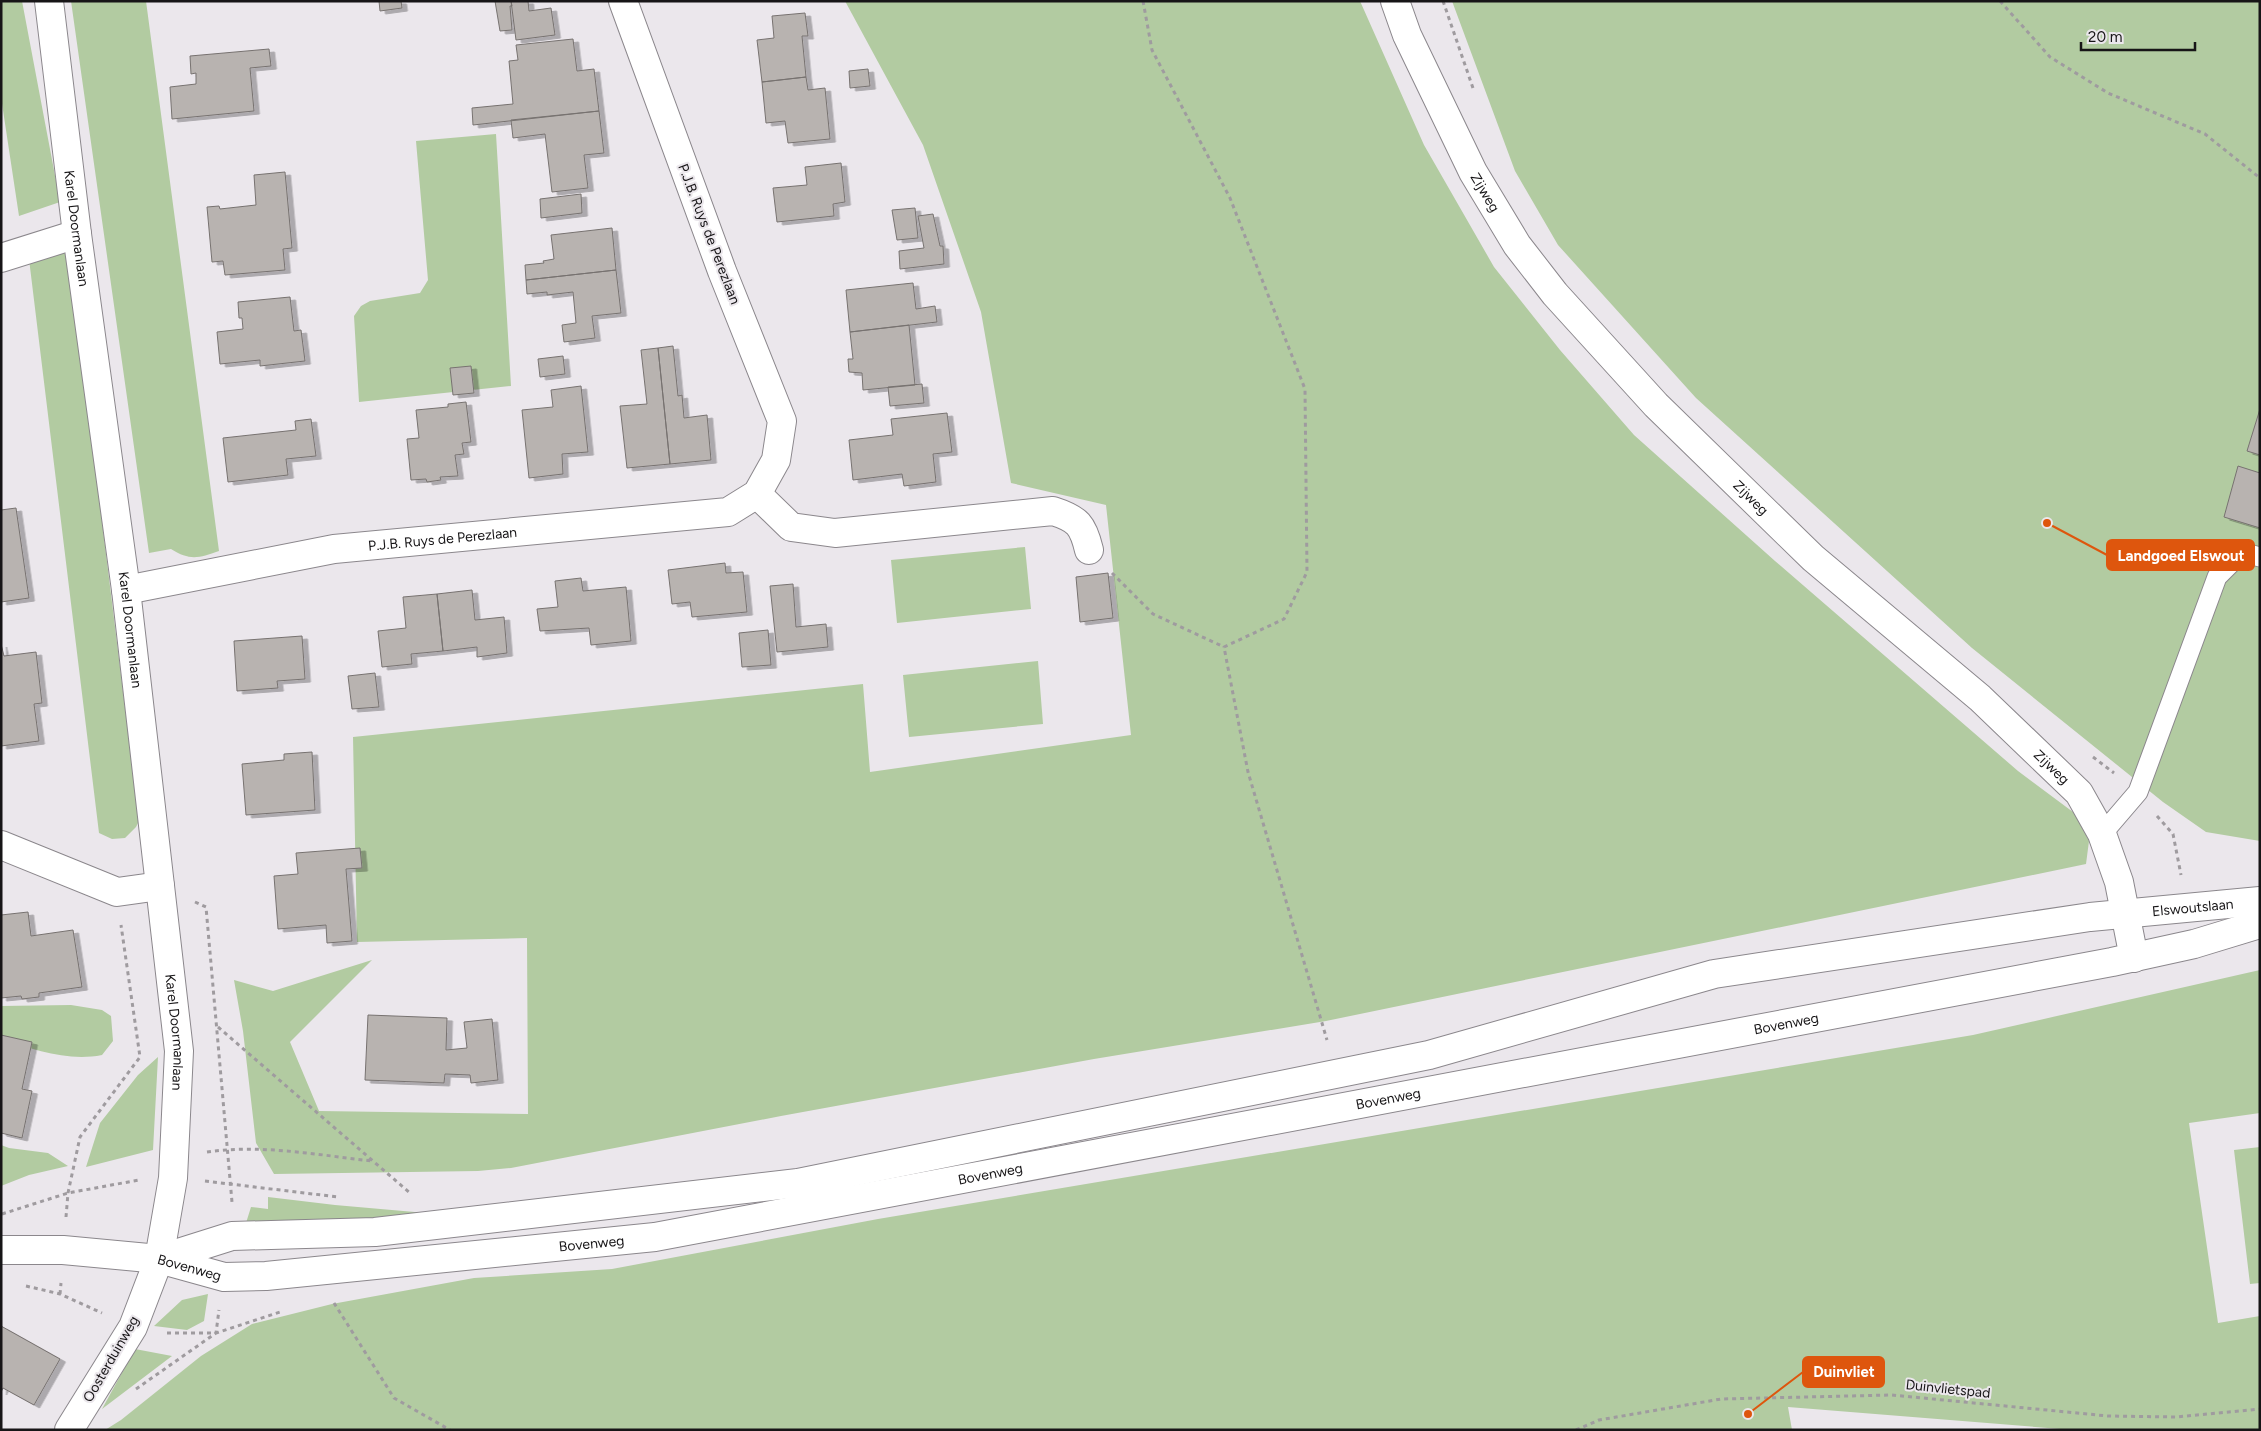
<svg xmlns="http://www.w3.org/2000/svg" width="2261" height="1431" viewBox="0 0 2261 1431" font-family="Figtree,sans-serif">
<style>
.green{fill:#b2cba1}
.building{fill:#b8b3b0;stroke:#777270;filter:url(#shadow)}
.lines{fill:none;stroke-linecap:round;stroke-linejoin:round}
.service-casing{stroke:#8b878c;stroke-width:21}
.minor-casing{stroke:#8b878c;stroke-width:30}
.tertiary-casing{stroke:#8b878c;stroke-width:30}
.path{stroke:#9f9b9f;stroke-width:3;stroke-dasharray:4 4;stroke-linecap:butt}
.service{stroke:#fff;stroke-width:19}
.minor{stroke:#fff;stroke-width:28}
.tertiary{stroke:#fff;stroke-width:28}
.labels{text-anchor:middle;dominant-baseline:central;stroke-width:4;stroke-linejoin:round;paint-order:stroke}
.street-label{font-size:14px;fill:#171517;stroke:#ebe7ec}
.leader{fill:none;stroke:#de560d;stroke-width:2}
.callout-dot{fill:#de560d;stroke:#ebe7ec;stroke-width:2}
.callout{fill:#de560d;stroke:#de560d;stroke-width:2}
.callout-label{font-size:15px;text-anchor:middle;font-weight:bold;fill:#fff}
</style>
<defs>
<filter id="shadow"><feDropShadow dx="5.5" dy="3" stdDeviation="0" flood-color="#0004"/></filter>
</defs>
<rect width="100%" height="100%" fill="#ebe7ec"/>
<path class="green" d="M1,1H22L60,202L19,216L1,97Z
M71,1H146L219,551C199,558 190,561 171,549L149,553Z
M845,1H1360L1424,145L1494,267L1560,350L1634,435L1775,561L2018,771L2077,815L2089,841L2086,864L1326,1021L1094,1059L781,1116L511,1168L478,1171L274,1174L256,1143L243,1031L234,980L273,991L372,960L290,1042L319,1111L528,1114L527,938L357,942L353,737L863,684L870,772L1131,735L1106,505L1011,483L981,312L923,145Z
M1452,1H2260V841L2206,832L2163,802L1972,648L1696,398L1558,245L1515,171Z
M496,134L511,386L359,402L354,316L361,306L370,301L420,293L428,280L416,141Z
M68,246L139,821L136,827L125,838L112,839L99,833L29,259Z
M1025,547L1031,609L897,623L891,560Z
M1038,661L1043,724L909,737L903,675Z
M2260,970V1113L2189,1123L2218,1323L2260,1316V1430H2073L1788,1407L1792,1430H105L121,1420L201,1356L252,1324L332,1304L474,1278L612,1269L878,1219L1973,1035Z
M71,1005L102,1010L111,1016L113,1041L102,1055C67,1062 35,1049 1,1040V1006Z
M158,1057L153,1150L86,1167L100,1123L138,1075Z
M1,1145L9,1148L48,1153L68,1166L29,1175L1,1186Z
M2260,1147V1283L2250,1284L2234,1150Z
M268,1197L335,1205L460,1216L246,1223L251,1207L268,1209Z
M208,1294L204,1321L187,1330L154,1326L182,1300Z
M135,1349L172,1356L102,1409Z"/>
<path class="building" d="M379,1H401L402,8L380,11Z
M495,1H511L512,6H510L512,30L500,31Z
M511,1H528L529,11L551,8L555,35L516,40Z
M805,13L808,36H802L806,77L762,82L757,40L774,38L772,16Z
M573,39L577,71L594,69L599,111L473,125L472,108L513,104L509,61L518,60L516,45Z
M269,49L271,66L250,68L254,111L172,119L170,87L196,84V73L191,74L190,56Z
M868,69L870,86L850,88L849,71Z
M806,77L808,90L825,88L830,139L788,143L785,121L766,123L762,82Z
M599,111L604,153L584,155L588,188L552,192L545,134L513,138L511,120Z
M841,163L845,202L833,204L834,216L777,222L773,188L807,185L805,167Z
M285,172L292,248L283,249L285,270L225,275L223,261L212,262L207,207L219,206L220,209L256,205L254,175Z
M581,194L582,213L541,218L540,199Z
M915,208L918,238L897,240L892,210Z
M933,214L940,246H943L944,264L900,269L899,251L924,248L918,216Z
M612,228L616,270L526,280L525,265L544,263L543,261L554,259L551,235Z
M616,270L621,313L592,316L595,338L564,342L562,325L576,323L573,292L547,295V292L527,294L526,280Z
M913,283L916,309L935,306L937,322L850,332L846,290Z
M290,297L294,331L301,330L305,361L260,366V360L220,364L217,332L243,329L242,318H239L238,302Z
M909,325L915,385L863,390L862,373L849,372L848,359H853L850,332Z
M673,346L678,396L682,395L684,418L707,415L711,460L670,464L658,348Z
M658,348L670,464L627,468L620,406L647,404L641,350Z
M563,356L565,374L540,377L538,359Z
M471,366L474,393L453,395L450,368Z
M922,384L924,403L890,406L888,387Z
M581,386L588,452L562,454L563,474L529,478L522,410L553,407L551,390Z
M466,402L471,442L462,443L464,454L455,455L458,476L440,477L441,480L427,482L426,479L411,480L407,439L419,438L416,410L448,407V404Z
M2260,409V455L2247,451Z
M947,413L952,452L933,454L936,482L904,486L902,474L853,480L849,440L893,435L891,419Z
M311,419L316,456L286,459L288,475L228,482L223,438L296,430L295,421Z
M2238,466L2260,473V528L2224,517Z
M16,508L29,598L1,602V510Z
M725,563L726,573L743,572L747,612L692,617L690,602L672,604L668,570Z
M1108,573L1113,618L1080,622L1076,577Z
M581,578L583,591L626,587L631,641L591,645L589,628L540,631L537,609L558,607L555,581Z
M793,584L796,627L826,624L828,647L777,652L770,586Z
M472,590L475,620L504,617L507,653L477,657V647L443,651L437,594Z
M437,594L443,651L411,654L412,664L382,667L378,631L406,628L403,597Z
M768,630L771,665L742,667L739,633Z
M302,636L305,679L277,681L278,688L237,691L234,641Z
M1,644L4,656L36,652L42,703L34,704L39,741L1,746Z
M375,673L379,707L352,709L348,676Z
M312,752L315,810L246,815L242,764L284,760V754Z
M360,848L362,868L346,869L352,941L327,943L326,925L278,929L274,876L298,874L296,853Z
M28,912L31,936L73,930L82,987L39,993V997L22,999L21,996L1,998V915Z
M368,1015L447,1018L446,1050L467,1048L464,1022L492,1019L498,1080L471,1083L470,1075L445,1074L444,1083L365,1080Z
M1,1035L32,1042L22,1089L32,1091L22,1138L1,1133Z
M1,1326L60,1359L34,1405L3,1388L1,1392Z"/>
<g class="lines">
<defs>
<path id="service" d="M2102,834L2138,792L2217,577L2242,552L2260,557"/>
<g id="minor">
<path id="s1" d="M49,1L77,234L126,590L179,1051L173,1178L159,1259L133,1327L69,1430"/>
<path d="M1,258L77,234"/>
<path d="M757,494L791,527L835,533L1053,511C1078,519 1083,525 1089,550"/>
<path id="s2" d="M126,590L334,549L728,512L757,494L776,460L782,421L722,271L623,1"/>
<path d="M1,845L117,892L160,886"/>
</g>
<g id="tertiary">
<path id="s3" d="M1395,1L1407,35L1473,172L1517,245L1555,294L1656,405L1813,558L1980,698L2079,793L2102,834L2119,882L2134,958"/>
<path id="s4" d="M1,1250H63L159,1259L224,1277L266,1276L655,1237L2112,962L2194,944L2260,924"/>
<path id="s5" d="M159,1259L232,1236L375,1232L798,1183L1429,1055L1714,974L2090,917L2260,901"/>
</g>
</defs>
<use href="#service" class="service-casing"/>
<use href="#minor" class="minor-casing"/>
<use href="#tertiary" class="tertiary-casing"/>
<path class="path" d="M1143,1L1152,50L1230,198L1305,389L1307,572L1284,619L1224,647L1248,772L1327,1040
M1443,1L1474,91
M2000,1L2050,57L2108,93L2205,134L2260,178
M1112,573L1153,614L1224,647
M2093,757L2114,773
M2157,816L2173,834L2181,875
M195,902L206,907L232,1202
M218,1027L410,1193
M207,1152C261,1144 318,1155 372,1161
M205,1181L338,1197
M2,1214L68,1193L139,1180
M66,1217L68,1193L80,1137L140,1057L121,925
M26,1286L60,1294L102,1313
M60,1294L61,1283
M334,1303L394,1398L450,1430
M167,1333H216L283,1311
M136,1389L216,1333L219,1310
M1576,1430L1599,1420L1721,1399L1892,1395L2108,1416L2176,1417L2260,1409"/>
<use href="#service" class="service"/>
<use href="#minor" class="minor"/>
<use href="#tertiary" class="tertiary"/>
</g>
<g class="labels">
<g class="street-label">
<text stroke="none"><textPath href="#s3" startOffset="212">Zijweg</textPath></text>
<text stroke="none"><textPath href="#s1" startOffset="229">Karel Doormanlaan</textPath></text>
<text transform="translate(709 234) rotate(69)">P.J.B. Ruys de Perezlaan</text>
<text stroke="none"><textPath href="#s3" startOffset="618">Zijweg</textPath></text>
<text stroke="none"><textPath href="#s2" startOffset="321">P.J.B. Ruys de Perezlaan</textPath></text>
<text stroke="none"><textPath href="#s1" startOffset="634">Karel Doormanlaan</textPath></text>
<text stroke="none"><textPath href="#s3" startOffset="1022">Zijweg</textPath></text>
<text stroke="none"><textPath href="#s5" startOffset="2069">Elswoutslaan</textPath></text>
<text stroke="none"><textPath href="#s4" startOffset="1810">Bovenweg</textPath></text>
<text stroke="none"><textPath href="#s1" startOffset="1039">Karel Doormanlaan</textPath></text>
<text stroke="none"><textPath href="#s4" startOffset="1405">Bovenweg</textPath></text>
<text stroke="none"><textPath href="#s4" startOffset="1000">Bovenweg</textPath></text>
<text stroke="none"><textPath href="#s4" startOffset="595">Bovenweg</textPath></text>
<text stroke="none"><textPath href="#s4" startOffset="190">Bovenweg</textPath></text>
<text transform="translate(111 1359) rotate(-60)">Oosterduinweg</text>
<text transform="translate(1948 1389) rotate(6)">Duinvlietspad</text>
</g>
</g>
<path class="leader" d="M2047 523L2107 555M1748 1414L1803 1372"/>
<g class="callout-dot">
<circle cx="2047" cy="523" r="5"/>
<circle cx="1748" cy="1414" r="5"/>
</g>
<g class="callout">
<rect x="2107" y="540" width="147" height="30" rx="5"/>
<rect x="1803" y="1357" width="81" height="30" rx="5"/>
</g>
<g class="callout-label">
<text x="2181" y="561">Landgoed Elswout</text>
<text x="1844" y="1377">Duinvliet</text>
</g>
<rect width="2261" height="1431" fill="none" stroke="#171517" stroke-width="5"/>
<path d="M2081 42v8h114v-8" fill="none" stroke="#171517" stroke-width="2.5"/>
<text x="2088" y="42" font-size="15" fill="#171517" stroke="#ebe7ec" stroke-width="4" paint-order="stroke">20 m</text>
</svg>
